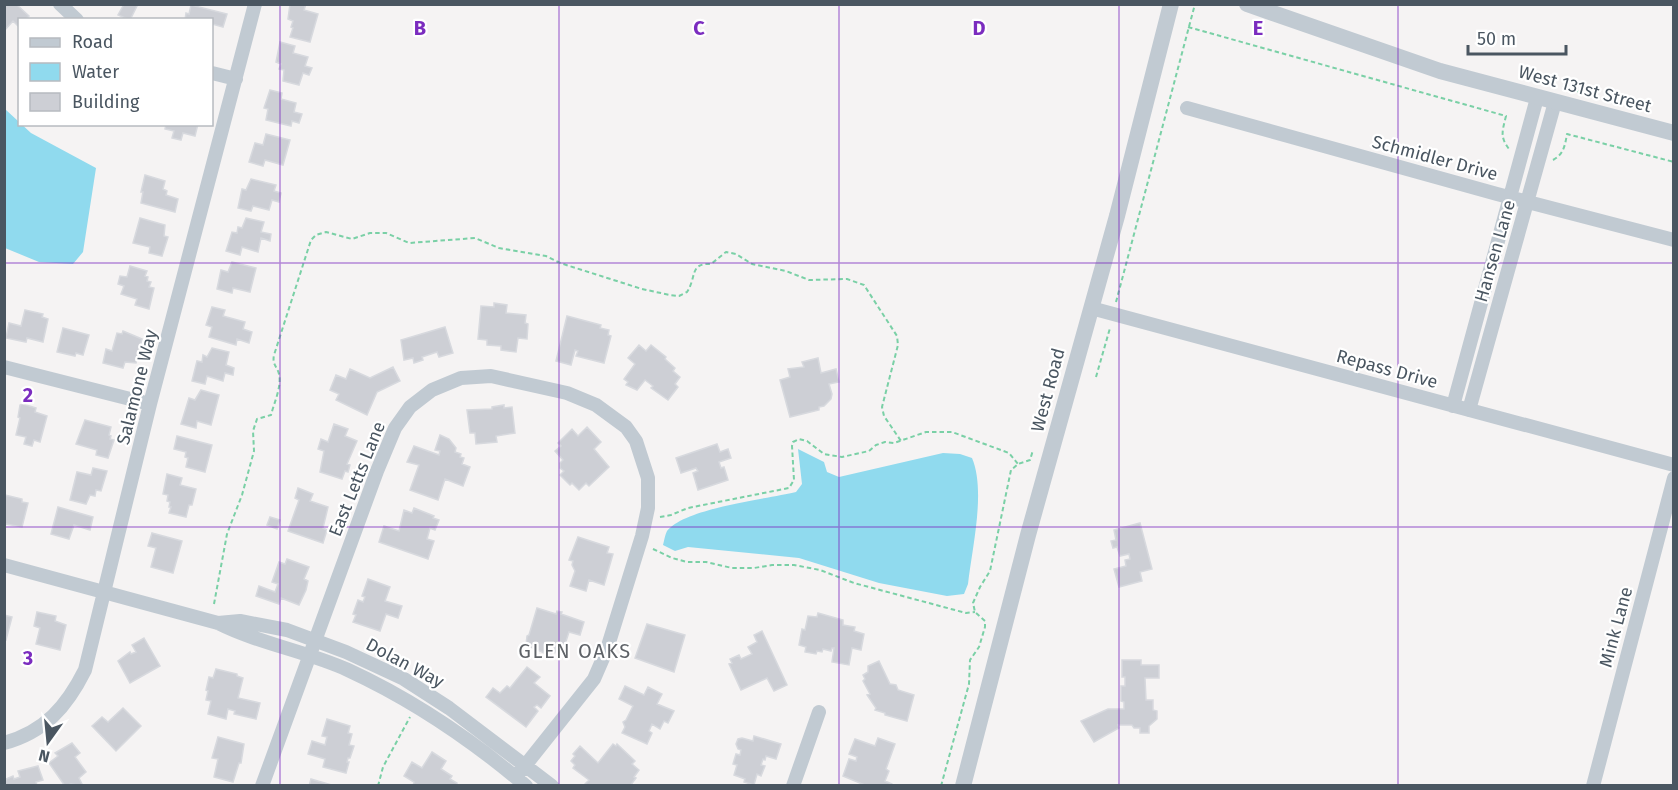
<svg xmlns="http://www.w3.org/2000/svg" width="1678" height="790" viewBox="0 0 1678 790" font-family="'Fira Sans',sans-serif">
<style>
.water{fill:#90daee}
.building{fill:#cdcfd5;stroke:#d7d9de;stroke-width:1.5}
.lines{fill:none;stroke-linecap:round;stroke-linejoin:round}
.path{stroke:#7ad0a6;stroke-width:2;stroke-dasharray:4.5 3;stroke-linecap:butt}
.minor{stroke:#c1cad2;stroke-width:14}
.tertiary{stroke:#c1cad2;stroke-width:16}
.grid{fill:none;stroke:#7b2cbf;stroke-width:1.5;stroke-opacity:0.55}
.labels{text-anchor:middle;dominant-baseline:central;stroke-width:4.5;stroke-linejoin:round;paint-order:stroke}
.street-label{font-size:18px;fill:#4a5661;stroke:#fff}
.neighbourhood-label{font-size:20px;letter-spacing:1.5px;fill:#5f6368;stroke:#fff}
.grid-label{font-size:20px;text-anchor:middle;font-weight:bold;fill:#7b2cbf;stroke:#fff;stroke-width:4.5;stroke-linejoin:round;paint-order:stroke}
</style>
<rect width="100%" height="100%" fill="#f5f3f3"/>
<path class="water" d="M5,109L31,133L96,168L83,252L73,264L39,262L5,248Z
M798,449L824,462L827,472L839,477L943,453L960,454L972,458C986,491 972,548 968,584L964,594L947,596L879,583L799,558L688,547L675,551L663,545C664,541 665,535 667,531C685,508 767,499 796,492L802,484Z"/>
<path class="building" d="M4,4H16L29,16L25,20H20L19,27L13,21L4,31Z
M120,4H138L130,20L118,15L123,6Z
M290,4H306L304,10L318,14L310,42L290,37L293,28L291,27L293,21L288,19Z
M191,5L227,14L223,27L212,24V20H185L186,13L189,14Z
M280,42L295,46L293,53L308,57L305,66L312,68L309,75L303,73L299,85L283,81L284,70L279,69L281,64L276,62Z
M270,90L282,93L281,99L296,103L294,112L302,114L299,123L292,121L291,126L266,120L268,109L264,108Z
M166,124H198L195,136L183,133L181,140L172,138L174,131L165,129Z
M266,134L290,140L283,165L265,160L263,166L249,162L255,143L263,145Z
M145,175L165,181L163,189L167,191L166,195L178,199L175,212L141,203L143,192H141Z
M251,179L276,185L274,191L281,193L279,202L272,200L269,210L253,206L251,211L238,208L242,189L246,190Z
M140,218L165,225L164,236L168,237L162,256L149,253L150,247L133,243Z
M246,218L264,222L261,232L271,234L270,241L261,238L258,252L242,247L240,255L226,251L232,232L237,233L238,227L242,228Z
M232,262L256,268L250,292L233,288L232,293L217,289L221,270L228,272Z
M130,266L147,271L145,276L148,277L147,281L151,282L149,287L154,288L149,309L135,305L137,299L121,294L124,286L118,284L120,276L127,277Z
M494,303L507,305L506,313L526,315L525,323L528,324L527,339L518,338L516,352L501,350V346L487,345V340L478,339L481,306L494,307Z
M212,307L225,310L223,316L245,322L243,329L252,332L249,343L237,339L236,345L209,337L212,327L206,325Z
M25,310L43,314L42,317L48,319L43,342L27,338L26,342L6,338L9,323L21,326Z
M567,316L601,325L600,328L609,330L608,335L611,336L604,363L576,356L578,351L575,350L571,365L556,361Z
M445,327L453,353L439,357L437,352L422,357L423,360L414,363L413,358L404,360L401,340Z
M63,328L89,335L83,355L76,353L75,356L57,352Z
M123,331L142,339L136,363L125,362L123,368L103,363L106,349L112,351L117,333L122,334Z
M639,345L646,351L651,345L666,357L665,359L675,368L673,371L680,377L675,384L678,387L668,400L651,388L653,386L645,380L637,390L626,385L628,382L624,379L635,364L628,358Z
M212,348L229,352L226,365L234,368L233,375L225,373L223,381L207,376L205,384L192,381L197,361L202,362L203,355L207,357Z
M818,358L821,373L836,369L839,382L829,384L832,394L831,399L824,406L819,407V410L790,417L780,380L790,377L788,369L804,367L802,362Z
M393,367L400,381L377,392L367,415L336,400L339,394L330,390L336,375L346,379L350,369L370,378Z
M201,390L219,395L211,425L197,421L196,428L181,424L189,398L195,400Z
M23,404L36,408L35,412L47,416L40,442L34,440L32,446L24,444L26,437L16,435L20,418L18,417L20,405Z
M504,405V408L512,407L515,433L496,436L497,442L476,444L475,433H470L467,410L492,409V407Z
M85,420L111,427L109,435L111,436L110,439L114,440L108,458L96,455L97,450L76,444Z
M334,424L348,429L345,436L357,441L347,464L350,465L348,472L345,471L342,479L320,472L324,451L318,449L321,439L328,442Z
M587,427L601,442L594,449L609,467L589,486L586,483L579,490L572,483L570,485L560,475L564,471L560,468V463L563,460L555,451L561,446L558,443L572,429L578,436Z
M440,435L449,439L456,448L455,452L461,454L460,457L464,458L462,464L470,467L463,486L445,479L438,500L410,490L419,465L407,462L414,446L439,455L440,451L435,450Z
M177,436L212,445L205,472L186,467L188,458L185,457L186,452L174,449Z
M717,444L720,452L728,449L731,458L719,462L721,468L724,467L728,480L698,490L693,473L698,471L696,468L681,473L676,458Z
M93,468L107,471L101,491L96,490L95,496L90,495L86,504L70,500L77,472L91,475Z
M167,474L182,478L180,485L196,489L192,505H189L186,517L169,513L171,507H169L170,502L167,501L168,495L163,494Z
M298,488L313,494L310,501L328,507L323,528L327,530L323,543L288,531L299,500L295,498Z
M5,495L22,499V502L28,503L22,527L6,524L4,526Z
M58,507L93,517L90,530L74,525L69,539L51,534Z
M414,508L434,516L433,518L439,520L435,530L430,528L427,539L434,541L428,559L379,542L384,526L399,531L404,510L412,513Z
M270,517L280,520L277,529L267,525Z
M1140,523L1152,569L1140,572L1142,581L1119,587L1114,569L1126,566L1125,560L1130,559L1129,554L1120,556L1117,547L1113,548L1111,541L1116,540L1114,530Z
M152,533L182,541L173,573L151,567L156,548L148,546Z
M578,537L609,547L607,553L613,554L604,585L589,580L586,591L570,586L575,571L572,565L573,561L569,560Z
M287,559L309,567L304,579L308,581L306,590L299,605L281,598L279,604L256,596L259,586L275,592L278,584L272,582L279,562L285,564Z
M368,579L390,587L385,601L402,606L398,618L386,614L380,631L353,622L356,615L353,614L358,600L363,602L365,597L362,596Z
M537,608L556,614L557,611L562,612L561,614L584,622L580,635L569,632L562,654L552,652L551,656L526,645L527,636L529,635Z
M37,612L56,616L55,621L66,625L60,650L36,644L40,628L34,626Z
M818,613L843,620V625L855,627L854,631L864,634L861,650L852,648L849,665L832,662L834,648H832L831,651L823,649L822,652L817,651L816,654L805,652L806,647L799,645L802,629L805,630L808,616L817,617Z
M4,615L12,617L6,640L4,639Z
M647,624L685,635L674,672L635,658Z
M762,631L787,685L774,691L767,678L741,690L729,664L732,663L730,659L739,655L741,659L752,654L748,647L757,642L754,635Z
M144,638L160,666L130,683L118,661L130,652L131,654L136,652L132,645Z
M1122,660H1141V665H1159V678H1145L1146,700H1153V710L1157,711V719L1149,726V733H1140V728H1134L1132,725H1118L1119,728L1094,742L1081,721L1108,709H1124V702L1121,701V686H1125V677H1122Z
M879,661L890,684L896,685L898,690L914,695L907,721L885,715V713L875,710L876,708L867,695L870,694L863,681L865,679L863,675L868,672V666Z
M527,667L540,677L534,683L550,696L541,708L537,705L534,707L538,711L526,727L486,697L493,688L500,693L507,686L510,688Z
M216,669L237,674V676L243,678L238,698L260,703L256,719L234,714L235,711L228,709L226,719L208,714L211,701L206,700L208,691L206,690L209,677L213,678Z
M625,686L644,695L648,687L662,694L657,704L674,711L668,723L664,721L660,729L652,724L649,731L652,733L647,744L622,733L625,727L623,722L626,720L633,706L619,699Z
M123,708L141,726L116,751L92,726L102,717L108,722Z
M327,719L350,726L348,733L352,734L349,745L354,746L350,758H348L347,762H349L346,773L323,767L325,759L308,754L312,741L325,745L327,737L322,736Z
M754,736L781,744L776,759L766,756L765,760L763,759L761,765L765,766L761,776L757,774L754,785L744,782L745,779L734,775L737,765L733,764L736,754L740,755L741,750L738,749L736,744L738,739L742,738L753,741Z
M218,737L244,744L241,763H239L233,782L214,777L218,759L212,758Z
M878,738L895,744L886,769L889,771L885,781L892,784V786H867L843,776L849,759L856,761L857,757L849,754L855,739L875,746Z
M72,743L80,753L75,757L86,772L79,778L83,786L71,784L65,786L49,763L58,756L55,753Z
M613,744L616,746L617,744L635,761L632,764L639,770L634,777L636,778L630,786H587L585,784L589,780L573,768L575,765L571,761L575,756L573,754L580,746L598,763Z
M432,752L446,761L441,769L452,776L450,779L457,783L456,786H413L414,782L404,776L412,762L422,768Z
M38,766L43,780L36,782L37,786H4L6,779L13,776L14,779L20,777L18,771Z
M311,779L335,786H309Z"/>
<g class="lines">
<path class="path" d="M1188,27L1506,116C1502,132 1500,137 1509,149
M1563,86L1580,92
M1553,160C1564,154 1565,145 1567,134L1674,162
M1116,302L1195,4
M1096,377L1110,328
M660,517L671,515L688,508L789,488L794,480L792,446L793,442L799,439L807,441L824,454L842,457L869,451L876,445L885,442L894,443L926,432H952L1009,453L1018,464
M653,549L672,558L687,562H706L732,568H754L772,565H794L820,570L854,583L966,613L975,612
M214,604L227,534L242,495L254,451L253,431L257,419L271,415C274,403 282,386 279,374C277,366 272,365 274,355L311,240L316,235L326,232L352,239L370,233H386L409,243L475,238L499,248L546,256L560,263L642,289L670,295L679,296L687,292C697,277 689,263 711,264L726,252L736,254L752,264L786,271L809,280L847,279L864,285L897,336L898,345L882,407L884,416L901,441
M378,786L383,767L410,717
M941,786L969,684L970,660L979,647L985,627V621L975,612L973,603L980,587L990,571L1011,470L1018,464L1030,460L1033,450"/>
<path class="minor" d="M60,4L77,20
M212,73L236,79
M1187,108L1497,194L1674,240
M1091,308L1674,465
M4,367L150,404
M1453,406L1537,98
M1469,410L1555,102
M4,565L218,623C260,644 306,651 348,670C413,700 472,740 526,786
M218,623L240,621L287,630L346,652L404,679L449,708L552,786
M4,743C45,732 67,706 85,670L150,404L255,4
M262,786L377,471L395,428L410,407L432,390L461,378L491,376L567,393L596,405L626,427L636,441L648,478V508L642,536L607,649L594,679L516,777
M793,786L819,712
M1593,786L1674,478"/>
<path class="tertiary" d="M1247,4L1440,71L1674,133
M963,786L1028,535L1117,216L1171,4"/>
</g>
<path class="grid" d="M280,4V786M559,4V786M839,4V786M1119,4V786M1398,4V786M4,263H1674M4,527H1674"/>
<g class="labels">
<g class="street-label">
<text transform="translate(1585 89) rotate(15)">West 131st Street</text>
<text transform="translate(1435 158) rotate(15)">Schmidler Drive</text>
<text transform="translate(1495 251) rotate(-74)">Hansen Lane</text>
<text transform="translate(1387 369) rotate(15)">Repass Drive</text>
<text transform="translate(137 387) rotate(-76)">Salamone Way</text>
<text transform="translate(1048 390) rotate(-75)">West Road</text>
<text transform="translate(357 479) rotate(-68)">East Letts Lane</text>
<text transform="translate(1616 627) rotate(-75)">Mink Lane</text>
<text transform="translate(405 663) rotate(28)">Dolan Way</text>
</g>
<g class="neighbourhood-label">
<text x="575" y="651">GLEN OAKS</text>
</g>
</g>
<g class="grid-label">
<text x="420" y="35">B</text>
<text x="699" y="35">C</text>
<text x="979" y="35">D</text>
<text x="1258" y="35">E</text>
<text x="28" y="402">2</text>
<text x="28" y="665">3</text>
</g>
<rect width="1678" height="790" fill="none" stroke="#4a5661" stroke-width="12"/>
<rect x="18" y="18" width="195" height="108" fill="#ffffff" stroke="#b7bbc0" stroke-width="1.5"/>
<rect x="30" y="38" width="30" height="9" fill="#c1cad2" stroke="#b7bbc0" stroke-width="1.5"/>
<text x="72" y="48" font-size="18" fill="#4a5661">Road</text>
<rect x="30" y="63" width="30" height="18" fill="#90daee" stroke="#b7bbc0" stroke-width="1.5"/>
<text x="72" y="78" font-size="18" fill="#4a5661">Water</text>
<rect x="30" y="93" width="30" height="18" fill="#cdcfd5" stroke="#b7bbc0" stroke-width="1.5"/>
<text x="72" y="108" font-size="18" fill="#4a5661">Building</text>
<g transform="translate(48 742) rotate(195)" stroke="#ffffff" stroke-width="4.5" paint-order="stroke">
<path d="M0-4.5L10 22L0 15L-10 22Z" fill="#4a5661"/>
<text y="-9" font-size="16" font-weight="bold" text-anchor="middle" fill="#4a5661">N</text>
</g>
<path d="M1468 45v9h98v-9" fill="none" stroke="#4a5661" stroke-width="3"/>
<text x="1477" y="45" font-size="18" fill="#4a5661" stroke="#ffffff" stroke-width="4.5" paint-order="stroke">50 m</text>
</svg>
